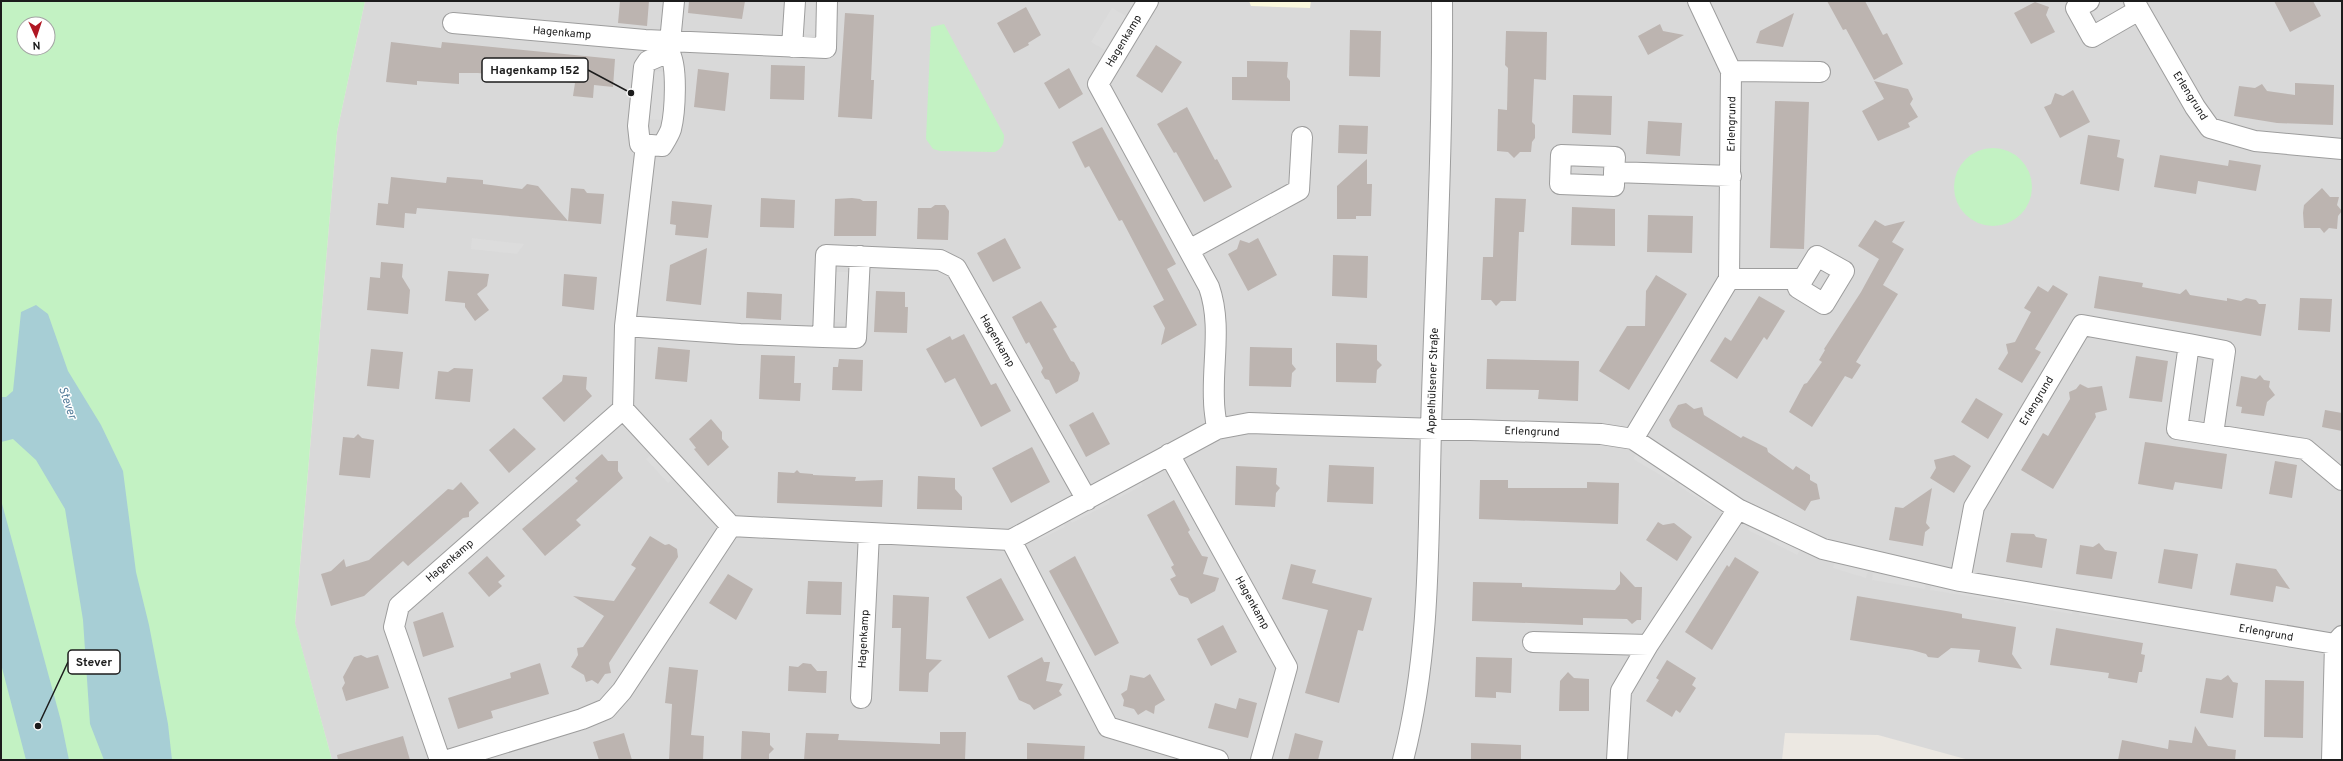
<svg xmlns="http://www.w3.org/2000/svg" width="2343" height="761" viewBox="0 0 2343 761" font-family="Overpass,sans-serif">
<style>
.residential{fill:#d9d9d9}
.education{fill:#faf8dd}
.park{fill:#c3f2c3;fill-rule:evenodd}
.parking{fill:#dcdcdc}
.water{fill:#a7ced5}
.building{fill:#bcb4b0}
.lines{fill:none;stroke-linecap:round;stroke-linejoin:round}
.street-casing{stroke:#9d9d9d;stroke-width:22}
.street{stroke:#fff;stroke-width:20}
.labels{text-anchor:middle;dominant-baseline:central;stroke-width:3;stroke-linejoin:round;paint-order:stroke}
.street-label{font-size:11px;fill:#1c1c1c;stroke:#fff}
.water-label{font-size:12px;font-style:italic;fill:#517a98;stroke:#fff}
.leader{fill:none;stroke:#1c1c1c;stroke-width:1.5}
.callout-dot{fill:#1c1c1c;stroke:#fff;stroke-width:1.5}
.callout{fill:#fff;stroke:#1c1c1c;stroke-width:1.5}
.callout-label{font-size:12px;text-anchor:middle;font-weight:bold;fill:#1c1c1c}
</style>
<rect width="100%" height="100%" fill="#ece8e2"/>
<path class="residential" d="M365,1H2342V760H1969L1878,735L1785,733L1782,760H332L295,624L337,132Z"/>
<path class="education" d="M1249,1H1311L1310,8L1251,6Z"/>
<path class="park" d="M1,1H365L337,132L295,623L332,760H1ZM24,24H48V48H24Z
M944,24L1004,135C1004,143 1003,148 995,152L940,151L933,149L926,139L931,27Z
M1954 187a39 39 0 1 1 78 0a39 39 0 1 1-78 0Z"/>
<path class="parking" d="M801,1L819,2L817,35L800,34Z
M2103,1H2121L2125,9L2099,23L2090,8Z
M1112,8L1126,16L1105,50L1091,42Z
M652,71L668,72L664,120L647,119Z
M472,238L524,244L517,254L471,249Z
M835,272H852L850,323L833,322Z
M653,453L674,477L668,483L646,459Z
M1637,453L1677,477L1674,483L1633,459Z
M1139,479L1143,485L1117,499L1113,492Z
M1682,480L1714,501L1711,507L1679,486Z
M1107,496L1110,503L1072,523L1068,517Z
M1062,520L1065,527L1039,540L1036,534Z
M1752,523L1801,548L1797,555L1748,530Z
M1835,561L1868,571L1866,578L1833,568Z
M1873,573L1926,582L1925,589L1872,580Z
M1932,583L2000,594L1999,601L1930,590Z
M2006,594L2073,606L2072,614L2004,602Z
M2081,607L2120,614L2119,621L2079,615Z
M2237,633L2301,643L2300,650L2236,640Z"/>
<path class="water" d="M36,305L48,314L68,371L101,425L123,471L136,572L149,625L168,724L172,760H104L90,724L83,620L65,509L36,460L13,439L1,442V397H6L13,391L21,312Z
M1,500L61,721L69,760H26L1,664Z"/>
<path class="building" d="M620,1H649L647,26L618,23Z
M689,1H745L742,19L688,13Z
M1827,1H1865L1883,35L1887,33L1903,64L1874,80L1846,29L1843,30Z
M2274,1H2313L2321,16L2290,32Z
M2035,2L2049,7L2046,15L2055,32L2031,44L2014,13Z
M1026,7L1041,35L1028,43L1029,45L1014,53L997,23Z
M845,13L874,15L871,80H874L872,119L838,117Z
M1794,13L1783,47L1756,43L1760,31Z
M1660,24L1663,31L1684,35L1648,55L1638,36Z
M1350,30L1381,31L1380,77L1349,76Z
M1506,31L1547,32L1546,80L1534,79L1532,122L1535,125V138L1532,142L1531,152H1520L1514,158L1508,152L1497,151L1498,109L1507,110L1508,68L1505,65Z
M391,42L441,48L442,42L615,59L613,87L594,85L593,98L573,96L575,83L478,73H459V84L417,81V85L386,82Z
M1156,45L1182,62L1162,93L1136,76Z
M1247,61L1288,62L1287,77L1290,81V101L1232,100V77H1247Z
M771,65L805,66L804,100L770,99Z
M1069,68L1083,94L1059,109L1044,83Z
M698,69L729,73L725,111L694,107Z
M1874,81L1908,89L1913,99L1910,104L1918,117L1908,123L1910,127L1878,141L1862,111L1884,99Z
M2295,83L2334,85L2333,125L2277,123L2234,116L2239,86L2255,88L2262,84L2267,91L2295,95Z
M2073,90L2090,122L2060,138L2044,107L2051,104L2055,93L2063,96Z
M1573,95L1612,96L1611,135L1572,133Z
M1775,101L1809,102L1804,249L1770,248Z
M1187,107L1215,160L1217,159L1232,187L1204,202L1176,152L1174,153L1157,124Z
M1648,121L1682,123L1680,156L1646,154Z
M1339,125L1368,126L1367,154L1338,153Z
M1102,127L1176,264L1167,269L1197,325L1161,345L1165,328L1153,306L1164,300L1122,220L1119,221L1089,166L1085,168L1072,142Z
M2088,135L2120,140L2117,157L2124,159L2119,191L2080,184Z
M2160,155L2228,166L2229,160L2261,165L2256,191L2198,181L2196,194L2154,187Z
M1367,159V184H1372L1371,216H1356V219H1337V186Z
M391,177L446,183L447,177L483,180V184L522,189L527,184L538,186L568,221L571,188L584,189L587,193L604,194L601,224L417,208L416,214L405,213L404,228L376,225L378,203L388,204Z
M2322,188L2330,197H2339L2337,205L2342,211L2338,216L2337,229L2329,228L2324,233L2320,228H2304L2303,213L2304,205Z
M761,198L795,200L794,228L760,227Z
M852,198L860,199L863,201H877L876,236H834L835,199Z
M1495,198L1526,199L1524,232H1519L1516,301H1501L1496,306L1491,300H1481L1483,257H1493Z
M672,201L712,205L708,238L675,235L676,225L670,224Z
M935,205H945L949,211L948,240L917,239L918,208H931Z
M1572,207L1615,209V246L1571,245Z
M1648,215L1693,216L1692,253L1647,252Z
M1875,220L1885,226L1905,221L1892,242L1904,249L1883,285L1898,294L1856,362L1861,365L1852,379L1845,376L1812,427L1789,412L1804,384L1807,383L1822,362L1819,360L1825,350L1824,349L1861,292L1879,259L1858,246Z
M1005,238L1021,268L993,282L977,253Z
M1258,238L1277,275L1248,291L1228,254L1237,249L1240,240L1249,243Z
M707,248L701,305L666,301L670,265Z
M1333,255L1368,256L1367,298L1332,296Z
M381,262L403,264L402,277L410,290L408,314L367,310L370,277L380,278Z
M448,271L489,274L487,286L477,294L489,310L475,321L465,307V303L445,301Z
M564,274L597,277L594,310L562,306Z
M1656,275L1687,294L1629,390L1599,371L1627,326H1645L1646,291Z
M2099,276L2143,283L2142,287L2180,294L2186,289L2190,295L2227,301V298L2241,301L2246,298L2256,300L2259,304H2266L2261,336L2094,308Z
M2053,285L2068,294L2035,349L2041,352L2022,383L1998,369L2008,353L2006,344L2015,342L2031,312L2024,308L2038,286L2048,292Z
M876,291L905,292V307H908L907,333L874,332Z
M747,292L782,294L781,320L746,318Z
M1759,296L1785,311L1767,340L1764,337L1737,379L1710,361L1725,337L1731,341Z
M2300,298L2332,299L2330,332L2298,330Z
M1041,301L1057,327L1053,329L1071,361L1074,362L1080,373L1078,381L1056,394L1049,380L1045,379L1041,372L1043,368L1029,342L1026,344L1012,317Z
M964,334L991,385L996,383L1011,411L981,427L955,378L945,383L926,349L950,336L952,340Z
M1336,343L1377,345V360L1382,365L1377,370L1376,383L1336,382Z
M658,347L690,350L687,382L655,379Z
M1250,347L1292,348V364L1296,369L1292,373L1291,387L1249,386Z
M371,349L403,352L399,389L367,386Z
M761,355L795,356L794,383H801L800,401L759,399Z
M2136,356L2168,361L2162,402L2129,398Z
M839,359L863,360L862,391L832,390L833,367H838Z
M1487,359L1579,361L1578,401L1538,399L1539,390L1486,389Z
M454,368L473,369L470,402L435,399L438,371L448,372Z
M563,375L587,377L586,389L592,396L564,422L542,398L562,381Z
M2260,375L2264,380L2270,381L2269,387L2275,395L2267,402L2264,416L2241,413L2242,407L2236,406L2241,376L2256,379Z
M2080,384L2088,388L2102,386L2107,410L2095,413L2096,417L2053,489L2021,470L2043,433L2048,436L2070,399L2069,392L2076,389Z
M1976,398L2003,414L1988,439L1961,422Z
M1686,403L1694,409L1702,407L1704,415L1741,438L1743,436L1767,448L1768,452L1793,470L1796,466L1810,475V480L1817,484L1820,499L1811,501L1805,511L1672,427L1669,420L1678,405Z
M2325,410L2342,413V431L2322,427Z
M1093,412L1110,444L1086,457L1069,425Z
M711,419L722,432V439L729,447L708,466L694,449L696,448L689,439Z
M514,428L536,449L509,473L489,450Z
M358,434L362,438L374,440L370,478L339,475L343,437L354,438Z
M2145,442L2227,454L2222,489L2175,482L2173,490L2138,484Z
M1032,447L1050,482L1011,503L992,468Z
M602,454L608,461H618V471L623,478L576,520L581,525L545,556L522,529L578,481L575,478Z
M1954,455L1971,466L1954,493L1930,478L1936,468L1934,460Z
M2275,461L2297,465L2292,498L2269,494Z
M1329,465L1374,467L1373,504L1327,502Z
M1236,466L1277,468L1276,484L1280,488L1276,493L1275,507L1235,505Z
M797,470L800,473L813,474V475L856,477L855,481L883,480L882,507L777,503L778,472L794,473Z
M918,476L955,478V489L962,497V510L917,509Z
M1480,480H1508V488H1587V482L1619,483L1618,524L1479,519Z
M461,482L479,503L469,512V517L463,518L408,566L403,561L364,596L331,606L321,574L331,571L344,559L346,567L369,560L448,489L453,490Z
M1932,488L1926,523L1930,528L1925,532L1923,546L1889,540L1895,507L1903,508Z
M1174,500L1190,530L1188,532L1202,556L1208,557L1203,574L1219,578L1215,591L1191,604L1188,598L1179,595L1170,579L1176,576L1171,567L1174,565L1147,515Z
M1658,522L1663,525L1674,523L1692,537L1677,561L1646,540Z
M2011,533L2034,534L2036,537L2047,539L2042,568L2006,562Z
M650,536L665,545L669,544L677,549L678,557L609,663L611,673L605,674L598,684L592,680L586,682L584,675L571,667L578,655L577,648L583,647L604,616L573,596L614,601L636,568L631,565Z
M2099,543L2105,550L2117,552L2112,579L2076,574L2080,545L2093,547Z
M2164,549L2198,554L2192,589L2158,583Z
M487,556L505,576L498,582L502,586L489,597L468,573Z
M1075,556L1119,643L1095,656L1049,571Z
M1735,557L1759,572L1712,650L1685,632L1727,565L1729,567Z
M2236,563L2276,569L2290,589L2276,586L2273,602L2230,595Z
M1291,564L1316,570L1312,583L1372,598L1363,631L1358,630L1339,703L1305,693L1328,610L1282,599Z
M1620,571L1635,587H1642L1641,620H1637L1632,624L1627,619L1583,618V625L1472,621L1473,582L1522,583V587L1615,590L1620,584Z
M728,574L753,589L736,620L709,603Z
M1001,578L1024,620L989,639L966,597Z
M808,581L842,582L841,615L806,614Z
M893,595L929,597L926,659L942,660L929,673L928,692L899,691L901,628H892Z
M1857,596L1952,612L1962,614V618L2016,627L2012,654L2022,669L1978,662L1980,650L1951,648L1938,658L1928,657L1926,654L1912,650L1850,640Z
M443,612L454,647L423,657L413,622Z
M1223,625L1237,652L1211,666L1197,639Z
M2056,628L2143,643L2141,654L2145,655L2142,672H2139L2137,683L2108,678L2109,673L2050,665Z
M361,655L367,658L378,655L389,688L346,701L342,688L345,683L343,677L354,657Z
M1042,657L1044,662H1050L1046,681L1063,684L1059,691L1062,695L1034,710L1030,705L1019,700L1007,676Z
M1476,657L1512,658L1511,693L1496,692V698L1475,697Z
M1667,660L1696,678L1692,685L1696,688L1680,713L1676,710L1672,717L1646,701L1659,680L1656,678Z
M540,663L549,694L491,711L493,718L458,729L448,698L511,678L510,673Z
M803,663L811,664L817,671H827L826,693L788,691L789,666L798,667Z
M669,667L698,670L691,735L704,736L703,760H669L672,704L665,703Z
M1568,672L1574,678L1589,679V711H1559L1560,681Z
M1150,674L1165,700L1155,706L1154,714L1146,710L1138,715L1134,709L1123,706L1124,700L1121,694L1127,690L1130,675L1144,678Z
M2228,675L2233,682L2238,683L2233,718L2200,713L2206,678L2221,680Z
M2265,680L2304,681L2303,738L2264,737Z
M1239,698L1257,703L1248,738L1208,728L1215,703L1236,709Z
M2195,726L2208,746L2236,750L2235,760H2118L2122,740L2168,749L2169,740L2192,743Z
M742,731L770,733V745L774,749L769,754V760H741Z
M940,732H966L965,760H804L806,733L839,734L838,740L940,744Z
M624,733L632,760H599L593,742Z
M1295,733L1323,741L1318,760H1288Z
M403,736L410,760H338L337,755Z
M1027,743L1085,746L1084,760H1027Z
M1471,743L1521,745V760H1471Z"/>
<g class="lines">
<defs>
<path id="street" d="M1148,1L1098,84L1209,287C1222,324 1212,363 1214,401C1214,410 1216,420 1217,429
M2089,1L2076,8L2092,37L2139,10
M2134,1L2195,107L2210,128L2255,141L2342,149
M453,23L645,40L826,48L827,1
M792,47L795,1
M669,52L648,61L644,67L638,126L640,144L662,146C665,141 669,135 671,129C675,113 678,65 669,52L674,1
M1731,71L1820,72
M646,145L625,326L623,409L731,526L1011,540L1217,429L1249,423L1601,434L1633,439L1738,509L1823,549L1960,581L2335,644L2342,636
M1614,172V186L1560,184L1561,155L1615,157L1614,172L1731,176
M1189,250L1299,190L1302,137
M1729,279H1803L1798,288L1824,304L1844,271L1817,256L1803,279
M625,326L740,334L823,337L826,255L940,260L956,268L1087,500
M823,337L856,338L860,256
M2189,344L2225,351L2213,434
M1633,439L1729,279L1731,71L1698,1
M1169,454L1287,667L1261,760
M1011,540L1108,727L1218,760
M1960,581L1974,507L2082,325L2189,344L2177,429L2305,449L2342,480
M1533,642L1648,645
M861,698L869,533
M440,760L394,627L399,606L623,409
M448,760L582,719L606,709L622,691L731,526
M1403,760C1431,652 1428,540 1431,429C1435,287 1443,144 1442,1
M1617,760L1621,691L1648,645L1738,509
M2332,760L2335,644"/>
</defs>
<use href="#street" class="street-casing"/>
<use href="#street" class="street"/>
</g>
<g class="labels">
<g class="street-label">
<text transform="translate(562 33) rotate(5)">Hagenkamp</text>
<text transform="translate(1124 41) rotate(-59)">Hagenkamp</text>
<text transform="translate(2190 96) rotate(58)">Erlengrund</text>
<text transform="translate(1732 124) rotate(-89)">Erlengrund</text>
<text transform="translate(997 341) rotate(60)">Hagenkamp</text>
<text transform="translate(1433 381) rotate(-88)">Appelhülsener Straße</text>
<text transform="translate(2037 401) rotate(-59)">Erlengrund</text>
<text transform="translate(1532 432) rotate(2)">Erlengrund</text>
<text transform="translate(450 561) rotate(-41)">Hagenkamp</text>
<text transform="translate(1252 603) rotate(61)">Hagenkamp</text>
<text transform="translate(2266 633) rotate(10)">Erlengrund</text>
<text transform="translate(864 639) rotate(-87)">Hagenkamp</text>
</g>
<g class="water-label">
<text transform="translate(67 403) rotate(71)">Stever</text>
</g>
</g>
<path class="leader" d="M631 93L588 70M38 726L68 662"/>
<g class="callout-dot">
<circle cx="631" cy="93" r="4"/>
<circle cx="38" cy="726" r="4"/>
</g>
<g class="callout">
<rect x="482" y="58" width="106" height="24" rx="4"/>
<rect x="68" y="650" width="52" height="24" rx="4"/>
</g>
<g class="callout-label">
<text x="535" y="74">Hagenkamp 152</text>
<text x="94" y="666">Stever</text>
</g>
<rect width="2343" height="761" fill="none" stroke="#1c1c1c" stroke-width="4"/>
<g transform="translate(36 36) rotate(177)"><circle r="19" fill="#ffffff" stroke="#a4a4a4"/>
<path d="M0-3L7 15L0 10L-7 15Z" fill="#b01723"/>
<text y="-6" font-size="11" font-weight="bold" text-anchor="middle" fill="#1c1c1c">N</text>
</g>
</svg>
